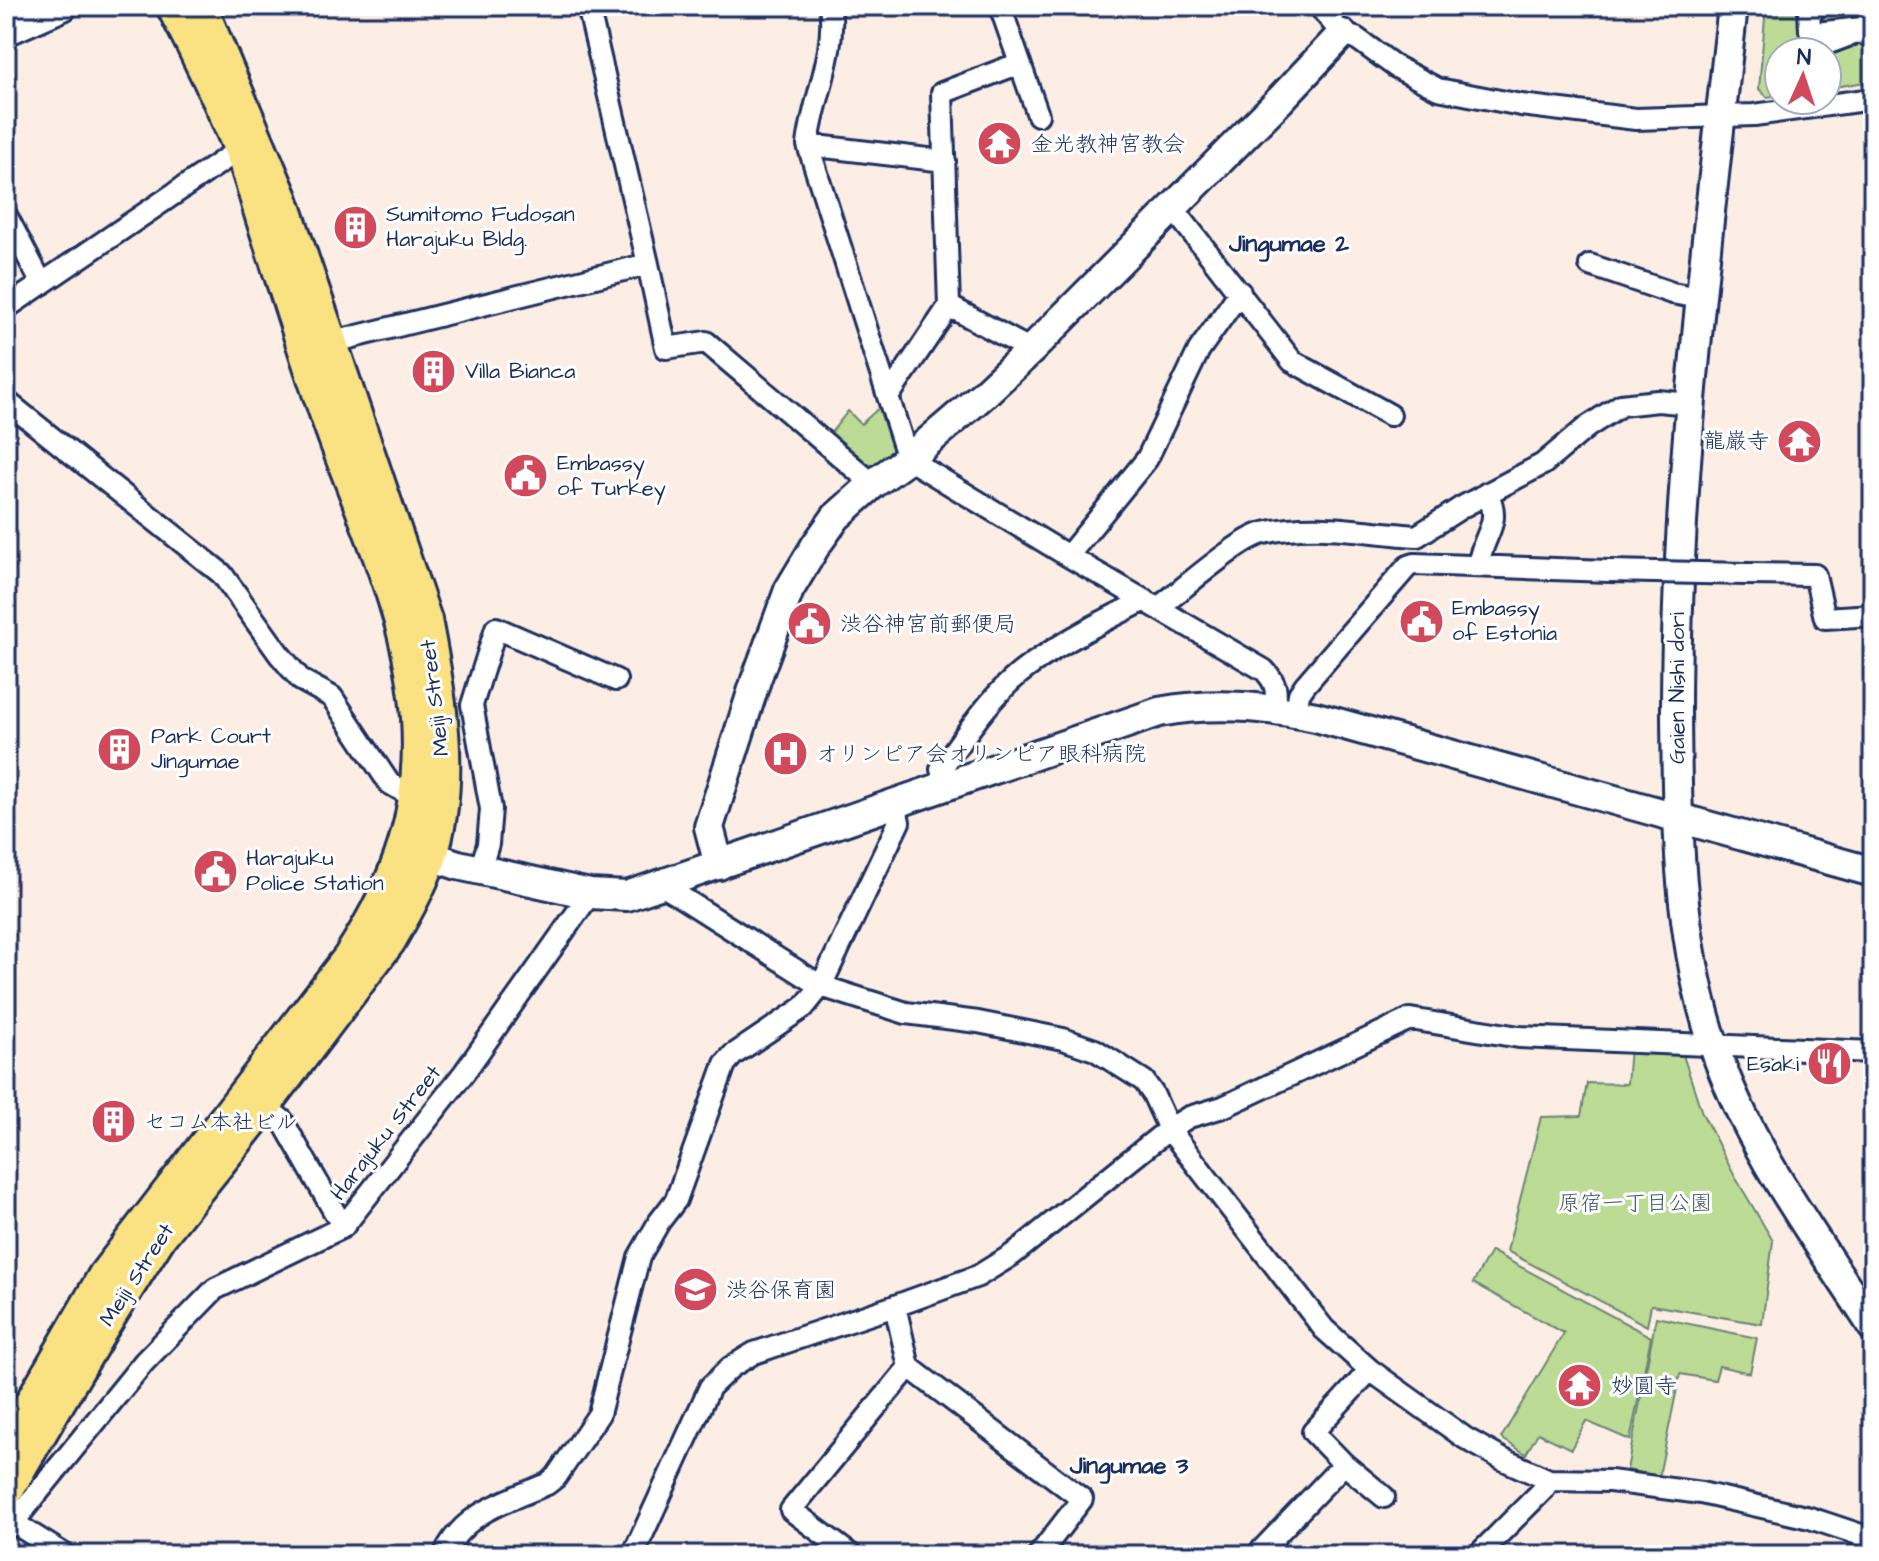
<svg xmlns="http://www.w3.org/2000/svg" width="1879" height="1561" viewBox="0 0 1879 1561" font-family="'Architects Daughter','Klee One',sans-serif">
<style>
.green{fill:#bcdb94;stroke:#6c8579;stroke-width:2}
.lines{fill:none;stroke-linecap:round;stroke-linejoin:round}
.street-casing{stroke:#1b2f5e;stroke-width:26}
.secondary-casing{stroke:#1b2f5e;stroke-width:34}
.primary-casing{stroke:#1b2f5e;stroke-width:38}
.street{stroke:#fff;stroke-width:20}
.secondary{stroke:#fff;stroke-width:28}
.primary{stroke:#fae181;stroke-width:32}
.street-bridge-casing{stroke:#1b2f5e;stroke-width:26;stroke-linecap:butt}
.street-bridge{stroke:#fff;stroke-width:20}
.labels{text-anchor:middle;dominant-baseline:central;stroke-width:6;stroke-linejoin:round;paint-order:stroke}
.poi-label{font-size:22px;fill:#1b2f5e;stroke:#fff;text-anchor:start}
.street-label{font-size:22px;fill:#1b2f5e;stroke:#fff}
.park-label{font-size:22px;fill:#435a6c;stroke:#fff}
.neighbourhood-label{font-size:24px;font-weight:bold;fill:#1b2f5e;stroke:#fff}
</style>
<rect width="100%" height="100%" fill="#fceee4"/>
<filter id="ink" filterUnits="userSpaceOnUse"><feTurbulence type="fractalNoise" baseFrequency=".0125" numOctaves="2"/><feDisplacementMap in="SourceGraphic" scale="16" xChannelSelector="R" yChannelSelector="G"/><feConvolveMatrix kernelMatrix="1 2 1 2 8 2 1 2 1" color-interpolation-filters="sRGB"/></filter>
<g filter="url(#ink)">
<path class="green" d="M1766,6H1873V81L1827,88V52H1779V95L1767,97L1759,89Z
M880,407L900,455L874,474L830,434L848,411L861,424Z
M6,1039L17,1067L6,1084Z
M1630,1047L1681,1049L1702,1113L1734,1175L1773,1241L1762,1324L1651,1305L1647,1326L1507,1251L1541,1117L1581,1116L1587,1083L1627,1084Z
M1491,1251L1651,1337L1630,1440L1586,1421L1571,1449L1538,1433L1526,1454L1501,1438L1564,1333L1473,1283Z
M1656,1317L1757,1338L1750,1373L1719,1366L1715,1380L1680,1374L1659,1476L1627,1470Z"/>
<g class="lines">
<defs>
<path id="street" d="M588,6L648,264
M830,6C837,52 813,99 808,145L908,459L1068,556L1264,670C1277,683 1277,691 1275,709
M1000,6L1038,115
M1319,6L1342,34L1356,38L1396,67L1438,89L1521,105L1636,119L1754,115L1873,99
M1815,6V9L1809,10L1810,30L1816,33L1862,28L1864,34L1873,31
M1805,52L1869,28L1868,6
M1020,63L942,93L949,306L1031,350
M808,145L945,161
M1173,208L1292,361L1390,415
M6,215L42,284
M1590,265L1672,293L1699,298
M6,308L240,149
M321,345L648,264L666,348L706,342L873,484
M888,397L949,306
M6,401L222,574L279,654L301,680L332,697L389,783L415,798
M1068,556L1147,459L1199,350L1240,292
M1479,566C1480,536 1504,525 1487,493
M1747,574L1815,575L1825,618L1873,615
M1159,607C1182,590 1240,538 1264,533C1314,521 1367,533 1417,536L1462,507L1543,464L1587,427L1621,405L1658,401L1690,404
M1296,713L1299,694L1305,685L1408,566L1414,564L1609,571
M945,785L941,769C964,736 995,690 1028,667C1065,640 1105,620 1145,600
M480,871L488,844L491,809L472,705L496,628L616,680
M662,885L821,986L906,1013L978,1022L1063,1039L1095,1050L1144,1081L1153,1094L1169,1129L1324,1329L1370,1370L1465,1438L1502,1459L1549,1480L1610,1481L1701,1493L1810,1518L1873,1539
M264,1106L282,1120L343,1227
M909,1367L1082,1499L1039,1555
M1370,1370L1313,1432L1344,1464L1384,1497
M6,1518L65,1555
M13,1523L144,1362L215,1289L343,1227L464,1073L590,894
M444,1555C463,1512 508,1501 547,1484L556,1477L599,1414L639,1257L659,1222L676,1200L725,1064L733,1055L804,1007L821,986L899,822L895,804
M633,1555L710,1387L731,1367L754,1353L895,1306L978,1276L1012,1255L1169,1129L1189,1117L1223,1107L1410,1019L1519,1037L1873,1052
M851,1555L791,1510L909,1367L895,1306
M1257,1555L1344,1464
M1478,1555L1544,1489L1549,1480"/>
<path id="secondary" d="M1733,6C1707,241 1676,475 1676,712C1677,823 1678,940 1714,1046C1748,1148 1816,1238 1873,1327
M6,31L63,6
M409,849L458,865L590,894L627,896L1159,712C1214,702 1262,706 1316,717L1873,872
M719,865L709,827L756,680L789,590L816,545L836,517L873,484L908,459L985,393L1031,350L1280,100L1342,34"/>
<path id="primary" d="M6,1447L105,1275L350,957C400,879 424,812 418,718C411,611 360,512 326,413C304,350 285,286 264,223C256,198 250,172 240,148C220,100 197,52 173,6
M6,1491L102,1328L160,1236L264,1106L389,941C404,915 420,887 430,858C455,782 440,697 425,620L282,200L200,6"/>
</defs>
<use href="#street" class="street-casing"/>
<use href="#secondary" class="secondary-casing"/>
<use href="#primary" class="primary-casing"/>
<use href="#street" class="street"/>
<use href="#secondary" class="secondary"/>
<use href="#primary" class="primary"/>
<defs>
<path id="street-bridge" d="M1609,571L1747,574"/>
</defs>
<use href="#street-bridge" class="street-bridge-casing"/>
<use href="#street-bridge" class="street-bridge"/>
</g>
</g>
<defs>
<symbol id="temple-disc" viewBox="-11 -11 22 22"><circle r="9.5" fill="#d1495b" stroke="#fff"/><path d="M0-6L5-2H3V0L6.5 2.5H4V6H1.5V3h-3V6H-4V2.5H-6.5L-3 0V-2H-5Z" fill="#fff"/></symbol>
<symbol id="building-disc" viewBox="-11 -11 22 22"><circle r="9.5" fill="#d1495b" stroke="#fff"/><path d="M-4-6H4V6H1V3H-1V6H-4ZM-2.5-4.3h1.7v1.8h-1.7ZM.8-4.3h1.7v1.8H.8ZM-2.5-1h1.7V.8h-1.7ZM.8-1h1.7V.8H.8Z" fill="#fff"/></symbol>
<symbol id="civic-disc" viewBox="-11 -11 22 22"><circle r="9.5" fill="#d1495b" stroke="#fff"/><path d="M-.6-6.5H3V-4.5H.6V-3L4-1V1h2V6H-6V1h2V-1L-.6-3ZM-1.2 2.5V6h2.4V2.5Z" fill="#fff"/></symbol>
<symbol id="hospital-disc" viewBox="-11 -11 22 22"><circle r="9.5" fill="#d1495b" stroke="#fff"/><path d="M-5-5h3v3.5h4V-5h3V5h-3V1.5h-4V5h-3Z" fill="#fff"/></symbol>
<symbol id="restaurant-disc" viewBox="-11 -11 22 22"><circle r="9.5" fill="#d1495b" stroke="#fff"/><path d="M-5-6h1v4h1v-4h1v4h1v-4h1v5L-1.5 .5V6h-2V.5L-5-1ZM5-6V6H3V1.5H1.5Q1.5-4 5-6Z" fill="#fff"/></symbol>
<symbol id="school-disc" viewBox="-11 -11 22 22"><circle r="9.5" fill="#d1495b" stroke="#fff"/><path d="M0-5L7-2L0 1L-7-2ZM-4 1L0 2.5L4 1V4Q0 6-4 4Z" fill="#fff"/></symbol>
</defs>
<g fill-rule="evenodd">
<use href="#temple-disc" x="974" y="118" width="51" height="51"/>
<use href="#building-disc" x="330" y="202" width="51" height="51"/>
<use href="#building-disc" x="408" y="346" width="51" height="51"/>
<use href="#temple-disc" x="1774" y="416" width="51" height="51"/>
<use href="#civic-disc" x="500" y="450" width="51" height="51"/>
<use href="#civic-disc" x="1396" y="596" width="51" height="51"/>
<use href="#civic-disc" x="784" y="598" width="51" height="51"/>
<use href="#building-disc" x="94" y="724" width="51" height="51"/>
<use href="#hospital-disc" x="760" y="728" width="51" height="51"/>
<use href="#civic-disc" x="190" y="846" width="51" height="51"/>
<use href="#restaurant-disc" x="1804" y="1038" width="51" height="51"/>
<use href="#building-disc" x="88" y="1096" width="51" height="51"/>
<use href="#school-disc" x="670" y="1264" width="51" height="51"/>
<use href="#temple-disc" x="1554" y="1360" width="51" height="51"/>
</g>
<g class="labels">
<g class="poi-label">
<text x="1031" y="144">金光教神宮教会</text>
<text x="386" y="214">Sumitomo Fudosan<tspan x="386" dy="25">Harajuku Bldg.</tspan></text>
<text x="465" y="371">Villa Bianca</text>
<text x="1769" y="441" text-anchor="end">龍巌寺</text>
<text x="557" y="463">Embassy<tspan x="557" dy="25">of Turkey</tspan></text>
<text x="1452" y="608">Embassy<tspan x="1452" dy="25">of Estonia</tspan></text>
<text x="840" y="624">渋谷神宮前郵便局</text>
<text x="151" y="736">Park Court<tspan x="151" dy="25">Jingumae</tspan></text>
<text x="816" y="754">オリンピア会オリンピア眼科病院</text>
<text x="246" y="858">Harajuku<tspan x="246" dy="25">Police Station</tspan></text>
<text x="1799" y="1064" text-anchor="end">Esaki</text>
<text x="144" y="1122">セコム本社ビル</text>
<text x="726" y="1290">渋谷保育園</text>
<text x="1611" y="1386">妙圓寺</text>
</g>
<g class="street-label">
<text transform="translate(1677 688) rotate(-90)">Gaien Nishi dori</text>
<text transform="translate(435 698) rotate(-97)">Meiji Street</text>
<text transform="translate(386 1133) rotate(-52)">Harajuku Street</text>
<text transform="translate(137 1275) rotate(-57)">Meiji Street</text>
</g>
<g class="park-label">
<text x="1635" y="1203">原宿一丁目公園</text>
</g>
<g class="neighbourhood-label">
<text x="1289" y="244">Jingumae 2</text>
<text x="1129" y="1466">Jingumae 3</text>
</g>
</g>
<rect width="1879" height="1561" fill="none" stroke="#fff" stroke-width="32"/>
<rect x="16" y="16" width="1847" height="1529" fill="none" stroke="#1b2f5e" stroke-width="3" filter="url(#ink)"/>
<g transform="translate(1803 76) rotate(3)"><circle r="38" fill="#ffffff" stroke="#a4acbf" stroke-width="2"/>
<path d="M0-6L14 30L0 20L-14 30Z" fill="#d1495b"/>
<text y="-12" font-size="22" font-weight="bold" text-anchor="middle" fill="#1b2f5e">N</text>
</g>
</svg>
